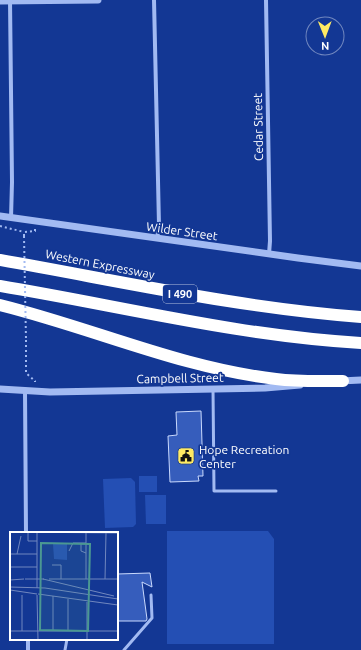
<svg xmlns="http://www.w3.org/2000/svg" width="361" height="650" viewBox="0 0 361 650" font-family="Ubuntu,sans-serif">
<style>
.green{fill:#244fb4}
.building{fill:#365dbc;stroke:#c9d9fd}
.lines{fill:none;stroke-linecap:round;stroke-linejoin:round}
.path{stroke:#a2baf2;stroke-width:2;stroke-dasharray:2 3;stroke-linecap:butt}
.service{stroke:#a2baf2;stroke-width:3}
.minor{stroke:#a2baf2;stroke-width:4}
.tertiary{stroke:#a2baf2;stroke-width:7}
.motorway{stroke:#fff;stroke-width:12}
.path-bridge{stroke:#a2baf2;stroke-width:2;stroke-dasharray:2 3;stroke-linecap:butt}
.labels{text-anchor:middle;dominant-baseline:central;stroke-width:3.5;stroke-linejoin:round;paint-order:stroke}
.shield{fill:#133794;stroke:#b8c3df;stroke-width:1}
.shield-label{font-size:11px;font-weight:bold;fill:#fff}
.street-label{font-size:12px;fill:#fff;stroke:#133794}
.poi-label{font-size:12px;fill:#fff;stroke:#133794;text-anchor:start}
.inset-road{fill:none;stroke:#7187bf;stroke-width:1}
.view{fill:#4b9892;fill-opacity:0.15;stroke:#4b9892;stroke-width:2}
.inset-edge{fill:none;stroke:#fff;stroke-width:2}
</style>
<rect width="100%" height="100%" fill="#133794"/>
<path class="green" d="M139,476H157V492H139Z
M131,478L135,482L136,524L133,527L105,528L103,479Z
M145,495H166V524H146Z
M167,531H268L274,539V644H167Z"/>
<path class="building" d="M201,411L203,476H198L199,481L170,482L168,436L177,435L176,412Z
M150,573L152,587L142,582L147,619L146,621H117V574Z"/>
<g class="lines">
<path class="path" d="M0,226L24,232
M24,236V232L35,231V229
M26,340V373L35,381V382"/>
<path class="service" d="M213,389L214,491H276
M65,650L67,639
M124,650L152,618L151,595"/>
<path class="minor" d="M10,0L12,182L11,218
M154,0L159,225L157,239
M266,0L270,241L269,254
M25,391L26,533
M28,639V650"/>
<path class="tertiary" d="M0,1L98,0
M0,216L298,258L361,266
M340,381L361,380
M0,389L50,392L265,388L300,385"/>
<path class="motorway" d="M0,260C120,281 239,308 361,317
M0,286C120,306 239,336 361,343
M0,305C93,328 181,368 276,379C299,382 321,381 343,381"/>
<path class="path-bridge" d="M24,236L26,340"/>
</g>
<defs>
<symbol id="civic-square" viewBox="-11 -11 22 22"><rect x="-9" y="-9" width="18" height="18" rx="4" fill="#ffea63" stroke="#133794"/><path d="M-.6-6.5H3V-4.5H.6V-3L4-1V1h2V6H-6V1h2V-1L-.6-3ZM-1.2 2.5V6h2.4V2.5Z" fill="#111"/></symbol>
</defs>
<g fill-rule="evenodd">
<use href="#civic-square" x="176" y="446" width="20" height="20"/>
</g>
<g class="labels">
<rect class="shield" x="163" y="285" width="34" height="18" rx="3"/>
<g class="shield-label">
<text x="180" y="294">I 490</text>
</g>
<g class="street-label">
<text transform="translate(258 127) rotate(-91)">Cedar Street</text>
<text transform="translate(182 231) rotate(8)">Wilder Street</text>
<text transform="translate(100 264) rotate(11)">Western Expressway</text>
<text transform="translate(180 378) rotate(-1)">Campbell Street</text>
</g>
<g class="poi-label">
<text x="199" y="449">Hope Recreation<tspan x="199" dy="14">Center</tspan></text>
</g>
</g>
<g transform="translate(10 532)">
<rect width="108" height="108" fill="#133794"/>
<path d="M43,12H57V28L44,27Z" fill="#244fb4"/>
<path class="inset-road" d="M0,0L108,1M18,0V9H27M27,1V56M71,11V19L76,21M59,19L63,11H76M0,22H27M7,22L11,4M42,33H51V47M0,35H27M15,47H34M33,47L104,64M39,47H108M76,47V1M95,47L96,1M0,48L14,47M0,55L35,56L108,67M0,58L27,62M28,62L108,73M12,63V99M27,63L28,108M0,99H108M43,99V64M58,99V67M77,108V70"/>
<path class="view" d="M31,11L80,12L78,99L30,98Z"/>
<rect width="108" height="108" class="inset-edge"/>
</g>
<g transform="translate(325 36) rotate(179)"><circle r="19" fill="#133794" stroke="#7187bf"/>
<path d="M0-3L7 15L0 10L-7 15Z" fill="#ffea63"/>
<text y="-6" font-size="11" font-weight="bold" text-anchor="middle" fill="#ffffff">N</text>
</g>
</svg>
